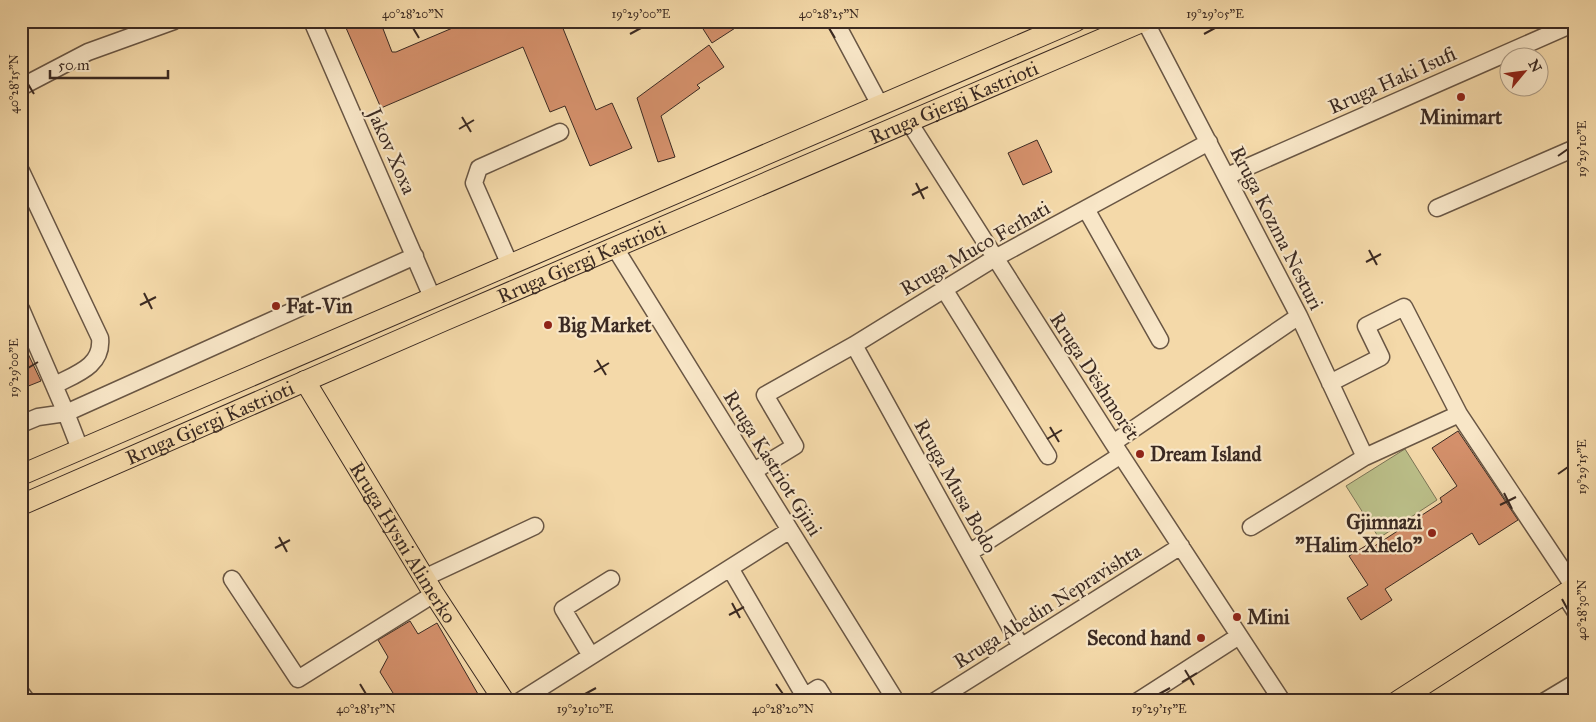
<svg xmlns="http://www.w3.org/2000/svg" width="1596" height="722" viewBox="0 0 1596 722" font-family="'IM FELL Great Primer',serif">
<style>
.green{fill:#bbbf89;stroke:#7b7456}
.building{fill:#d4906b;stroke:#3b2a22}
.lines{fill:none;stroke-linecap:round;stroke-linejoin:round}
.minor-casing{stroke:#695644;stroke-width:19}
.major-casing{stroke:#3b2a22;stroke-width:22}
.minor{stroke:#f8e6c7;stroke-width:16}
.major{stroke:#f4d9a9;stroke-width:20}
.ticks{fill:none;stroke:#3b2a22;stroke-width:2}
.poi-dot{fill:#8f2418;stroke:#f8e6c7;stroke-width:2}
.labels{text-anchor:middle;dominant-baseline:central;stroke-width:4.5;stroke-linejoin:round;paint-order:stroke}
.street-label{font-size:20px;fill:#3b2a22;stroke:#f8e6c7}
.poi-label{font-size:20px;font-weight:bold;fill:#3b2a22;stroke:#f8e6c7;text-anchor:start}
.neatline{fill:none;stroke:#3b2a22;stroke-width:2}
.ticks-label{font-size:12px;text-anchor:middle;fill:#3b2a22}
</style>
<rect width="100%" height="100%" fill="#f4d9a9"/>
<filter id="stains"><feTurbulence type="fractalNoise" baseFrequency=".004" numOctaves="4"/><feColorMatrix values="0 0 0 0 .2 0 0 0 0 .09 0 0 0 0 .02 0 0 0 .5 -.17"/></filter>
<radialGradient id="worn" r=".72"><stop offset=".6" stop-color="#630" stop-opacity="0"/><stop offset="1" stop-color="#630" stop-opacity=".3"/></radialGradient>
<path class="green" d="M1405,449L1437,500L1379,538L1346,486Z"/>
<path class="building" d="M343,21H380L392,52H396L469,21H560L596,110L612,103L632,148L590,166L565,106L550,112L523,47L381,108Z
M698,21H746L712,43Z
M709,45L724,67L697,85L700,88L661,116L675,157L658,162L637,98Z
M1037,140L1052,172L1023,185L1008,153Z
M21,339L41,381L21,389Z
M1458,431L1518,520L1479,545L1472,533L1385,589L1392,600L1361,620L1347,598L1368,585L1349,556L1367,545L1370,549L1442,502L1440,498L1457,486L1432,448Z
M410,621L418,634L437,623L482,701H398L380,672L388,657L378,640Z"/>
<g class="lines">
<defs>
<path id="minor" d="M312,21L432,297
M835,21L880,105
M1145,21L1299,316L1365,457
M21,87L88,52L174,21
M909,122L1113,443L1282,701
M21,171L100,338C103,366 76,374 55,385
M1227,176L1575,23
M1437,208L1575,148
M1086,209L1160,340
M615,248L896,701
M510,265L474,183L479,168L560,132
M944,289L1048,456
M21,309L66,413L415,256
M854,345L1021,647
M1330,383L1381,357L1366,326L1404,307L1459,414
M21,424L38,417L66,413L80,449
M1113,443L1299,316
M754,471L795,446L765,395L854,345L995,258L1209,142
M1251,527L1365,457L1459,414L1574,587
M969,553L1121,455
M730,568L805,697
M424,578L535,526
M232,579L298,679L434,594
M1564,594L1575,611
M591,656L563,609L611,579
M21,693L27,701
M520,701L790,530
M798,701L818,688L826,701
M935,701L1181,546
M1138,701L1239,636
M1545,701L1575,683"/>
<g id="major">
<path id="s1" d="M305,381L434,594L504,701"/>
<path d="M21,475L1076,21"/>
<path id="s2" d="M21,505L443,321L1144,21"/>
<path d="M1398,701L1575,587"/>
</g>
</defs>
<use href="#minor" class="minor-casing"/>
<use href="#major" class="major-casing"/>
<use href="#minor" class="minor"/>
<use href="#major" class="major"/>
</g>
<path class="ticks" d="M413,28L419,38M829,28L835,38M630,34L641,28M1204,34L1215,28M28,84L34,94M462,117L471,132M459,129L474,120M1558,156L1568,149M916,183L924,199M912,195L928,187M1369,250L1377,265M1366,262L1381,254M144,293L152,309M140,305L156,297M597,360L606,375M28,368L38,362M594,372L609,363M1050,427L1059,442M1047,439L1062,430M1558,474L1568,467M1504,493L1512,509M1500,505L1516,497M279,537L287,552M275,548L290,540M1562,599L1568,610M732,603L740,618M729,615L744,607M1185,670L1194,685M1182,682L1197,673M360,684L366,694M776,684L783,694M585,694L596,688M1159,694L1170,688"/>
<g class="poi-dot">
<circle cx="1461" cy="97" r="5"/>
<circle cx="276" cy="306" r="5"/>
<circle cx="548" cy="325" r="5"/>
<circle cx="1140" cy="454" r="5"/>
<circle cx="1432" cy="533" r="5"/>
<circle cx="1237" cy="617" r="5"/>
<circle cx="1201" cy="638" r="5"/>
</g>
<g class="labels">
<g class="street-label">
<text transform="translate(1392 80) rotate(-24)">Rruga Haki Isufi</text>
<text stroke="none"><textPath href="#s2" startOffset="1016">Rruga Gjergj Kastrioti</textPath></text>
<text transform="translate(392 151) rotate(66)">Jakov Xoxa</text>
<text transform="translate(1277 228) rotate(63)">Rruga Kozma Nesturi</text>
<text transform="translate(975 248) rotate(-30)">Rruga Muco Ferhati</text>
<text stroke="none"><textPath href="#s2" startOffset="611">Rruga Gjergj Kastrioti</textPath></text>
<text transform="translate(1095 376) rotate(57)">Rruga Dëshmorët</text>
<text stroke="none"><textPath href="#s2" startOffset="206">Rruga Gjergj Kastrioti</textPath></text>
<text transform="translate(773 463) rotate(58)">Rruga Kastriot Gjini</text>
<text transform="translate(956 486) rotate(61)">Rruga Musa Bodo</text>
<text stroke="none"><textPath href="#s1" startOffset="189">Rruga Hysni Alimerko</textPath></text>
<text transform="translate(1047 606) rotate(-32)">Rruga Abedin Nepravishta</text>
</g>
<g class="poi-label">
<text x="1461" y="117" text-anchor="middle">Minimart</text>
<text x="286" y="306">Fat-Vin</text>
<text x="558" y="325">Big Market</text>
<text x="1150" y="454">Dream Island</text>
<text x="1422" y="522" text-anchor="end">Gjimnazi<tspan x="1422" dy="23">"Halim Xhelo"</tspan></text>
<text x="1247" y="617">Mini</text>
<text x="1191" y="638" text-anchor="end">Second hand</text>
</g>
</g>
<rect width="1596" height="722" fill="none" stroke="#f4d9a9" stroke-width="55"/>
<g transform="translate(1524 72) rotate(61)"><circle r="24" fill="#f8e6c7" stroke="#ac9b85"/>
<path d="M0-4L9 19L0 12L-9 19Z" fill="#8f2418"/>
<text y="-8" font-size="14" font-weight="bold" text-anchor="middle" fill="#3b2a22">N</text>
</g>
<path d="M50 70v8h118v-8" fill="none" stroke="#3b2a22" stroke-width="2.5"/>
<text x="58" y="70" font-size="15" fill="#3b2a22" stroke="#f8e6c7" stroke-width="4" paint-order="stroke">50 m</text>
<rect x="28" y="28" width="1540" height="666" class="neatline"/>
<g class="ticks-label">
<text x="413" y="18">40°28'20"N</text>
<text x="641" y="18">19°29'00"E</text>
<text x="829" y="18">40°28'25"N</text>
<text x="1215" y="18">19°29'05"E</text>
<text transform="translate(14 84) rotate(-90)" y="4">40°28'15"N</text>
<text transform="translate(1582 149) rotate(-90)" y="4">19°29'10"E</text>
<text transform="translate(14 368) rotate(-90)" y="4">19°29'00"E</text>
<text transform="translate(1582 467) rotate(-90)" y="4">19°29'15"E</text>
<text transform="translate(1582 610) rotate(-90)" y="4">40°28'30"N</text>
<text x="366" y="713">40°28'15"N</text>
<text x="585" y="713">19°29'10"E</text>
<text x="783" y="713">40°28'20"N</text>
<text x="1159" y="713">19°29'15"E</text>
</g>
<rect width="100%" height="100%" filter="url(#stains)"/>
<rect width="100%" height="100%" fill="url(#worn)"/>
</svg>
